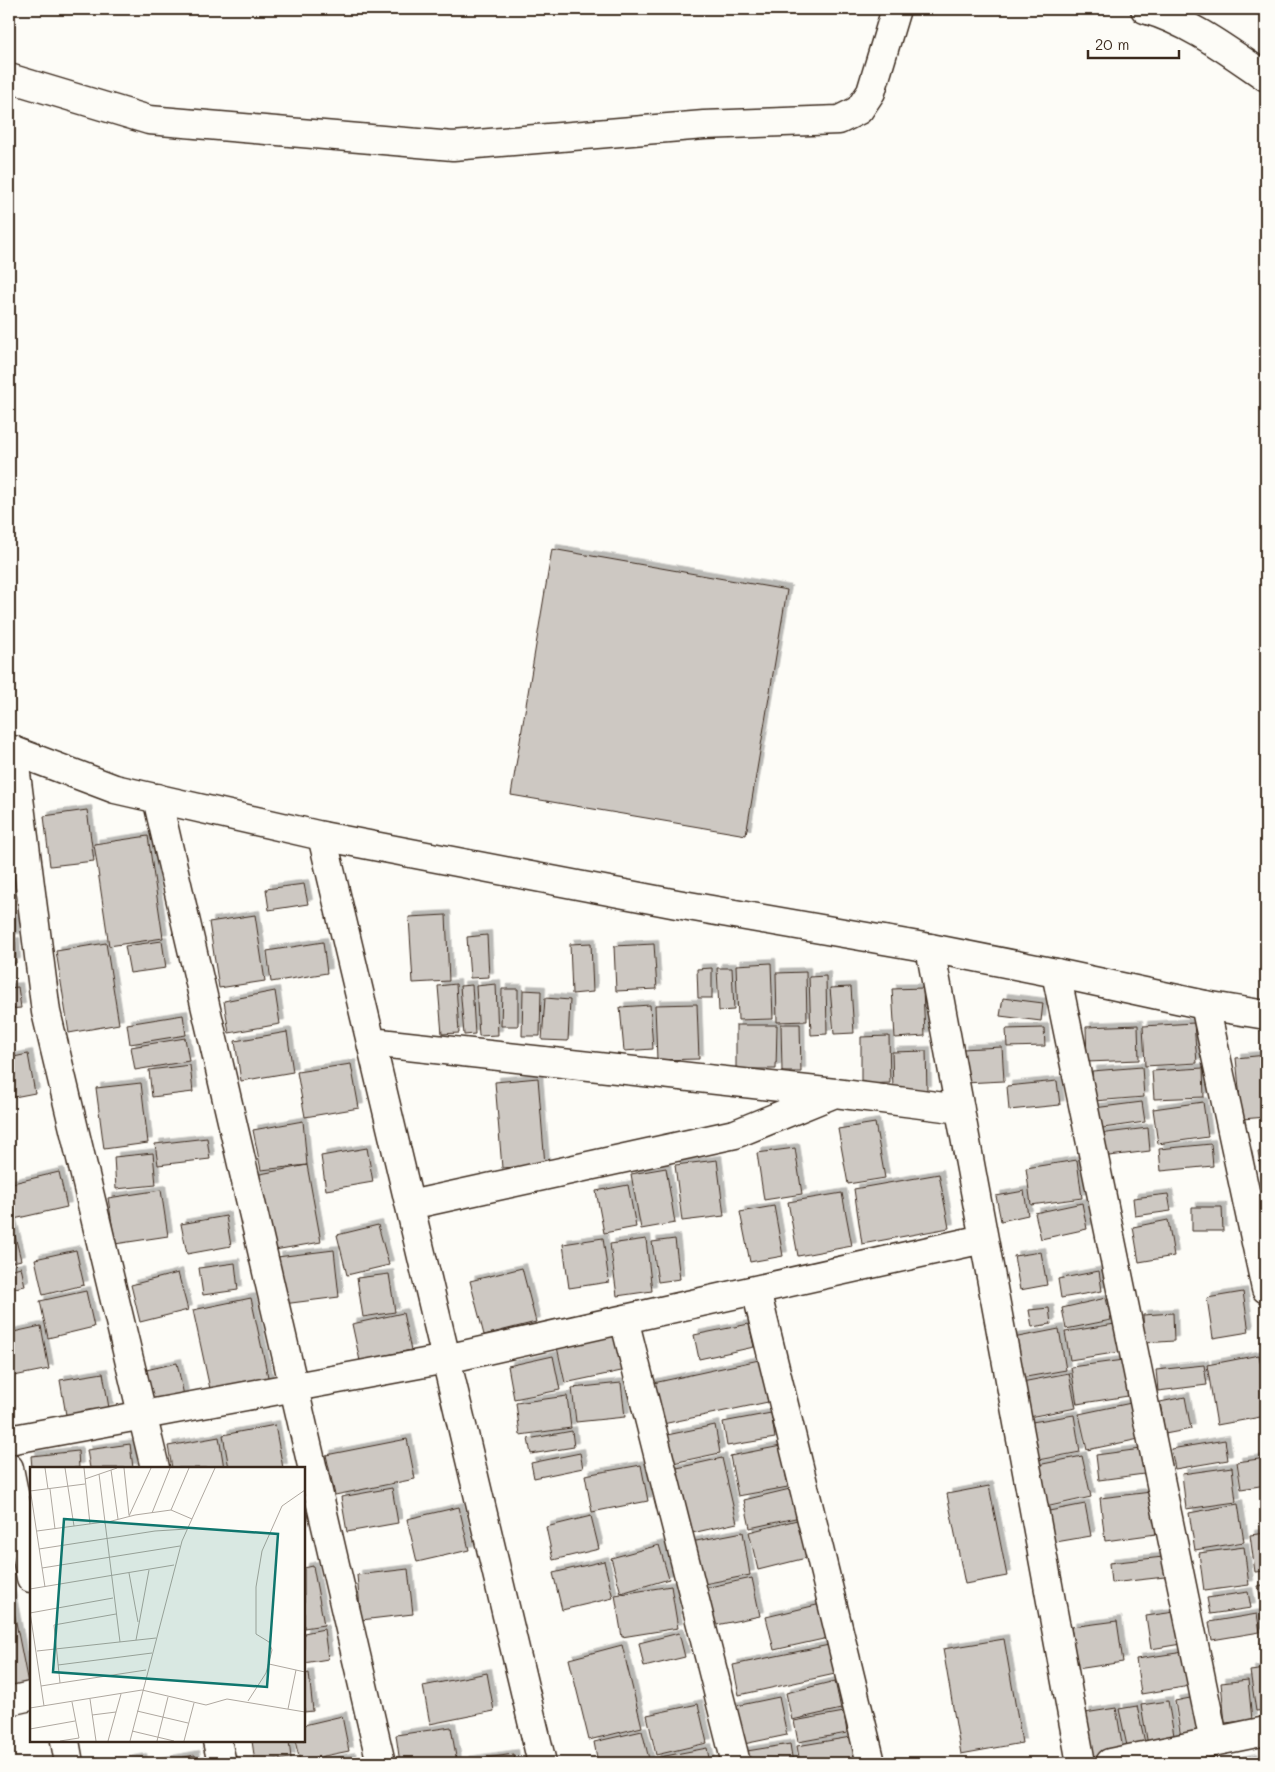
<svg xmlns="http://www.w3.org/2000/svg" width="1275" height="1772" viewBox="0 0 1275 1772" font-family="Mali,sans-serif">
<style>
.building{fill:#cdc8c2;stroke:#3b2a1e;filter:url(#shadow)}
.lines{fill:none;stroke-linecap:round;stroke-linejoin:round}
.minor-casing{stroke:#3b2a1e;stroke-width:31}
.tertiary-casing{stroke:#3b2a1e;stroke-width:31}
.minor{stroke:#fdfcf7;stroke-width:28}
.tertiary{stroke:#fdfcf7;stroke-width:28}
.inset-road{fill:none;stroke:#afa8a0;stroke-width:1}
.view{fill:#0f766e;fill-opacity:0.15;stroke:#0f766e;stroke-width:2.5}
.inset-edge{fill:none;stroke:#3b2a1e;stroke-width:2.5}
</style>
<defs>
<filter id="shadow"><feDropShadow dx="4.5" dy="-4.5" stdDeviation="0" flood-color="#0004"/></filter>
</defs>
<rect width="100%" height="100%" fill="#fdfcf7"/>
<filter id="ink" filterUnits="userSpaceOnUse"><feTurbulence type="fractalNoise" baseFrequency=".02" numOctaves="2"/><feDisplacementMap in="SourceGraphic" scale="10" xChannelSelector="R" yChannelSelector="G"/><feConvolveMatrix kernelMatrix="1 2 1 2 8 2 1 2 1" color-interpolation-filters="sRGB"/></filter>
<g filter="url(#ink)">
<path class="building" d="M552,549L787,590L746,835L511,795Z
M87,810L94,861L50,866L44,816Z
M148,836L163,938L109,946L94,844Z
M304,884L308,904L269,910L266,889Z
M255,915L265,981L219,988L209,922Z
M446,915L449,981L413,983L409,917Z
M9,917H15V938H9Z
M487,935L489,977L470,978L467,937Z
M162,941L166,968L130,973L125,946Z
M15,942L16,963L9,964V943Z
M323,942L327,973L271,982L267,951Z
M106,943L119,1024L69,1033L56,951Z
M591,943L593,992L572,994L570,944Z
M654,944L657,989L616,991L614,946Z
M771,963L773,1019L738,1020L736,965Z
M712,968V998H698L697,969Z
M717,968H732L734,1010L719,1011Z
M806,972L807,1021L777,1022L776,973Z
M826,976L827,1034L811,1035L809,977Z
M456,984L459,1033L442,1034L438,986Z
M496,984L498,1035L479,1036L476,986Z
M472,985L475,1034L464,1035L460,986Z
M18,987L21,1008L9,1009V988Z
M851,987L854,1033L834,1034L830,988Z
M923,988L925,1036L895,1038L892,989Z
M502,989H518V1026H501Z
M523,990L541,991L540,1036H522Z
M275,991L280,1024L229,1033L224,1001Z
M545,998L570,1000L568,1041L542,1040Z
M1003,998L1043,1003L1041,1021L1000,1016Z
M697,1004L699,1059L657,1060L655,1005Z
M650,1005L653,1049L624,1051L620,1007Z
M183,1015L186,1035L130,1044L127,1024Z
M1194,1023L1197,1063L1145,1066L1143,1026Z
M781,1024H800L801,1072H782Z
M736,1025H777L776,1069H736Z
M1138,1025L1139,1060L1087,1062L1086,1027Z
M1044,1028L1045,1046L1007,1047L1006,1029Z
M287,1032L293,1072L241,1081L235,1041Z
M889,1036L890,1083L861,1084V1037Z
M185,1038L189,1061L135,1070L131,1047Z
M1002,1047L1004,1081L964,1083L962,1049Z
M926,1051L927,1090L893,1091L892,1052Z
M28,1054L35,1093L9,1098V1058Z
M1266,1055V1117L1242,1119L1236,1058Z
M351,1064L359,1108L305,1117L297,1072Z
M190,1065L193,1092L152,1097L149,1070Z
M1142,1067L1144,1097L1094,1101L1092,1071Z
M1203,1068L1204,1097L1154,1099L1152,1071Z
M538,1078L545,1165L502,1168L495,1082Z
M1057,1081L1060,1105L1009,1110L1007,1086Z
M141,1083L148,1143L104,1149L96,1088Z
M1142,1102L1145,1122L1096,1129L1094,1108Z
M1203,1102L1208,1137L1158,1144L1153,1109Z
M303,1121L307,1165L261,1170L253,1130Z
M875,1123L885,1178L848,1184L838,1129Z
M1148,1128L1150,1151L1101,1157L1098,1134Z
M207,1138L210,1159L158,1165L155,1144Z
M1211,1144L1213,1166L1161,1171L1159,1149Z
M367,1148L373,1182L326,1190L321,1156Z
M795,1148L802,1194L764,1200L757,1153Z
M1266,1150V1176L1262,1177L1258,1152Z
M153,1153L156,1185L116,1189L114,1157Z
M717,1160L724,1216L682,1221L675,1165Z
M1077,1160L1082,1198L1031,1205L1026,1168Z
M307,1165L321,1242L269,1251L255,1175Z
M666,1168L675,1223L641,1229L631,1174Z
M59,1172L67,1207L14,1219L9,1196V1184Z
M939,1174L949,1228L862,1244L854,1189Z
M628,1185L636,1227L604,1233L596,1191Z
M161,1190L168,1236L115,1244L108,1198Z
M1024,1191L1028,1215L1001,1221L996,1196Z
M842,1193L852,1246L798,1256L788,1202Z
M1168,1194L1171,1211L1135,1216L1133,1198Z
M1082,1203L1087,1229L1041,1239L1035,1213Z
M774,1206L783,1256L750,1262L740,1212Z
M1192,1207H1222L1223,1231H1192Z
M226,1216L231,1246L187,1254L181,1224Z
M1168,1220L1174,1256L1139,1262L1133,1227Z
M12,1224L21,1260L9,1263V1225Z
M378,1225L389,1265L347,1275L337,1235Z
M603,1238L609,1282L569,1288L563,1244Z
M646,1239L652,1291L617,1296L610,1244Z
M675,1239L680,1279L658,1282L652,1242Z
M76,1250L84,1285L43,1295L35,1259Z
M334,1250L339,1297L283,1304L277,1257Z
M1041,1252L1047,1285L1020,1290L1014,1256Z
M235,1263L238,1290L203,1295L199,1268Z
M21,1267L25,1286L9,1289V1270Z
M522,1268L536,1322L484,1335L470,1281Z
M1099,1271L1102,1291L1061,1298L1058,1279Z
M178,1273L188,1310L140,1322L131,1285Z
M389,1274L395,1312L363,1317L357,1278Z
M86,1291L94,1327L48,1338L40,1301Z
M1243,1292L1249,1332L1213,1338L1207,1298Z
M251,1298L270,1386L212,1398L193,1310Z
M1106,1298L1111,1320L1066,1329L1062,1308Z
M1049,1308L1051,1324L1032,1327L1029,1310Z
M403,1313L411,1350L360,1361L352,1324Z
M1173,1313L1174,1341L1144,1343L1143,1315Z
M749,1324L754,1347L699,1359L694,1335Z
M1115,1324L1120,1352L1070,1360L1065,1332Z
M41,1326L49,1369L9,1377V1333Z
M1059,1329L1066,1370L1015,1379L1008,1339Z
M618,1334L626,1370L565,1383L557,1347Z
M1259,1355L1266,1395V1416L1217,1425L1207,1365Z
M553,1356L560,1390L514,1399L508,1366Z
M759,1360L768,1402L658,1425L649,1384Z
M1123,1360L1128,1396L1077,1404L1071,1367Z
M177,1363L186,1405L156,1412L146,1370Z
M1204,1365L1207,1385L1158,1391L1156,1370Z
M103,1373L109,1408L66,1415L60,1380Z
M1069,1373L1076,1408L1024,1418L1017,1383Z
M621,1383L625,1417L576,1422L572,1388Z
M567,1396L571,1428L520,1435L516,1403Z
M1185,1397L1191,1429L1165,1434L1160,1402Z
M1131,1403L1139,1439L1087,1450L1079,1414Z
M771,1413L775,1438L727,1446L723,1422Z
M1074,1415L1080,1452L1033,1461L1026,1423Z
M275,1425L283,1468H229L223,1435Z
M715,1425L720,1453L673,1463L667,1435Z
M572,1431L574,1447L531,1454L528,1439Z
M219,1437L224,1468H172L168,1446Z
M407,1439L415,1479L335,1495L326,1455Z
M1225,1440L1228,1460L1175,1469L1171,1449Z
M130,1444L133,1468H90L87,1450Z
M781,1446L788,1487L738,1496L730,1456Z
M1141,1449L1144,1474L1099,1480L1096,1455Z
M78,1451L79,1468H32L31,1456Z
M580,1453L583,1468L534,1478L531,1463Z
M1082,1456L1091,1497L1041,1508L1033,1466Z
M722,1458L737,1523L683,1535L668,1470Z
M1266,1458V1485L1241,1489L1237,1462Z
M641,1465L648,1501L592,1512L585,1475Z
M1232,1467L1236,1502L1186,1509L1182,1474Z
M989,1486L1007,1576L965,1584L947,1494Z
M392,1488L398,1523L347,1532L341,1497Z
M794,1488L800,1517L750,1528L744,1500Z
M1151,1492L1156,1534L1105,1541L1100,1498Z
M1085,1504L1091,1536L1050,1543L1044,1512Z
M1238,1504L1244,1542L1195,1550L1189,1513Z
M459,1507L469,1550L417,1562L407,1519Z
M591,1516L599,1549L553,1560L546,1527Z
M801,1519L810,1557L758,1570L749,1532Z
M743,1532L750,1575L699,1585L691,1542Z
M1266,1533V1571L1255,1572L1250,1535Z
M659,1545L669,1579L621,1593L611,1558Z
M1244,1547L1249,1585L1204,1591L1199,1553Z
M1163,1557L1165,1577L1111,1583L1109,1563Z
M604,1561L613,1598L562,1610L553,1573Z
M313,1566L324,1625L304,1628V1568Z
M408,1569L413,1614L361,1620L357,1575Z
M752,1578L760,1616L707,1627L700,1589Z
M1266,1584V1622L1258,1586Z
M671,1586L678,1628L622,1637L615,1595Z
M9,1587L28,1683L9,1686Z
M1248,1592L1251,1608L1210,1614L1207,1598Z
M821,1604L828,1638L774,1650L766,1617Z
M1182,1611L1187,1643L1151,1649L1146,1616Z
M1257,1614L1260,1632L1212,1640L1209,1622Z
M1117,1621L1123,1662L1077,1669L1071,1627Z
M324,1629L328,1659L304,1663V1633Z
M679,1633L685,1657L644,1667L639,1643Z
M1004,1639L1022,1743L961,1754L943,1649Z
M622,1645L642,1727L589,1740L569,1659Z
M829,1645L835,1674L739,1695L733,1665Z
M1184,1652L1190,1686L1141,1694L1136,1659Z
M1266,1669V1710L1256,1711L1250,1671Z
M309,1673L313,1711L304,1712V1674Z
M487,1673L494,1711L430,1724L423,1686Z
M1248,1680L1252,1720L1225,1723L1221,1683Z
M835,1681L841,1709L792,1720L786,1693Z
M779,1697L787,1735L739,1745L731,1707Z
M1195,1697L1202,1734L1181,1738L1175,1701Z
M1168,1701L1175,1741L1148,1745L1141,1705Z
M698,1704L707,1743L656,1755L647,1715Z
M1137,1706L1147,1752L1129,1755L1119,1709Z
M1116,1708L1124,1755L1094,1760L1085,1713Z
M844,1712L847,1733L798,1742L794,1721Z
M342,1716L349,1751L300,1761L295,1741H304V1725Z
M451,1727L457,1763H400L396,1735Z
M642,1731L650,1763H598L594,1742Z
M851,1737L855,1763H800L797,1746Z
M252,1741H289L291,1758L255,1762Z
M1266,1742V1763H1265L1262,1743Z
M790,1744L793,1763H743L741,1752Z
M707,1748L710,1763H656L655,1758Z
M514,1754L515,1763H466L465,1761Z
M195,1755L196,1763H152Z
M351,1757L352,1763H318Z
M142,1758L143,1763H115Z
M1253,1758L1254,1763H1239L1238,1761Z"/>
<g class="lines">
<defs>
<path id="minor" d="M1145,9C1190,22 1228,51 1266,77
M9,78L149,120L453,146L704,125L839,120L859,110L871,92L896,9
M13,750L46,1012L155,1468
M157,798L381,1763
M322,836L542,1763
M930,948L1081,1763
M1056,973L1214,1742
M1205,1005L1266,1289
M371,1042L835,1093L960,1109
M410,1205L735,1134L833,1094
M756,1290L871,1763
M624,1319L736,1763
M9,1440L446,1359L983,1239
M9,1468L31,1578
M9,1701L31,1696
M65,1741L69,1763
M217,1741L222,1763
M1110,1763L1266,1731"/>
<path id="tertiary" d="M9,749L115,789L322,836L677,904L930,948L1056,973L1205,1005L1266,1015"/>
</defs>
<use href="#minor" class="minor-casing"/>
<use href="#tertiary" class="tertiary-casing"/>
<use href="#minor" class="minor"/>
<use href="#tertiary" class="tertiary"/>
</g>
</g>
<g transform="translate(30 1467)">
<rect width="275" height="275" fill="#fdfcf7"/>
<path class="inset-road" d="M15,1L18,22M35,1L44,59M54,1L60,57M94,1L99,48M159,1L141,43L162,52M81,3L88,52M69,7L90,175M55,12L87,1M0,21L15,120M20,22L25,62M0,24L55,17M122,46L140,1M99,49L121,1M74,56L105,48L141,43M7,64L74,55M9,82L125,64L157,62M12,101L150,79M99,106L108,155M0,122L144,98M0,145L14,239M0,146L83,131M86,147L24,158L30,216L116,203M106,173L119,103M7,184L126,171M239,197L275,205M28,198L122,186M11,219L30,216M60,232L66,274M218,234L236,206L242,183L239,175L226,167V120L232,84L252,39L275,23M0,241L112,223L176,238L197,232L275,245M258,242L266,203M107,244L158,256M62,248L86,245M0,262L45,254M102,264L144,274M30,274L49,271L42,235M78,274L91,227M100,274L152,74L185,1M127,274L138,230M154,274L164,236"/>
<path class="view" d="M34,52L248,67L237,220L23,205Z"/>
<rect width="275" height="275" class="inset-edge"/>
</g>
<rect width="1275" height="1772" fill="none" stroke="#fdfcf7" stroke-width="30"/>
<rect x="15" y="15" width="1245" height="1742" fill="none" stroke="#3b2a1e" stroke-width="2" filter="url(#ink)"/>
<path d="M1088 50v8h91v-8" fill="none" stroke="#3b2a1e" stroke-width="2.5"/>
<text x="1095" y="50" font-size="15" fill="#3b2a1e" stroke="#fdfcf7" stroke-width="4" paint-order="stroke">20 m</text>
</svg>
